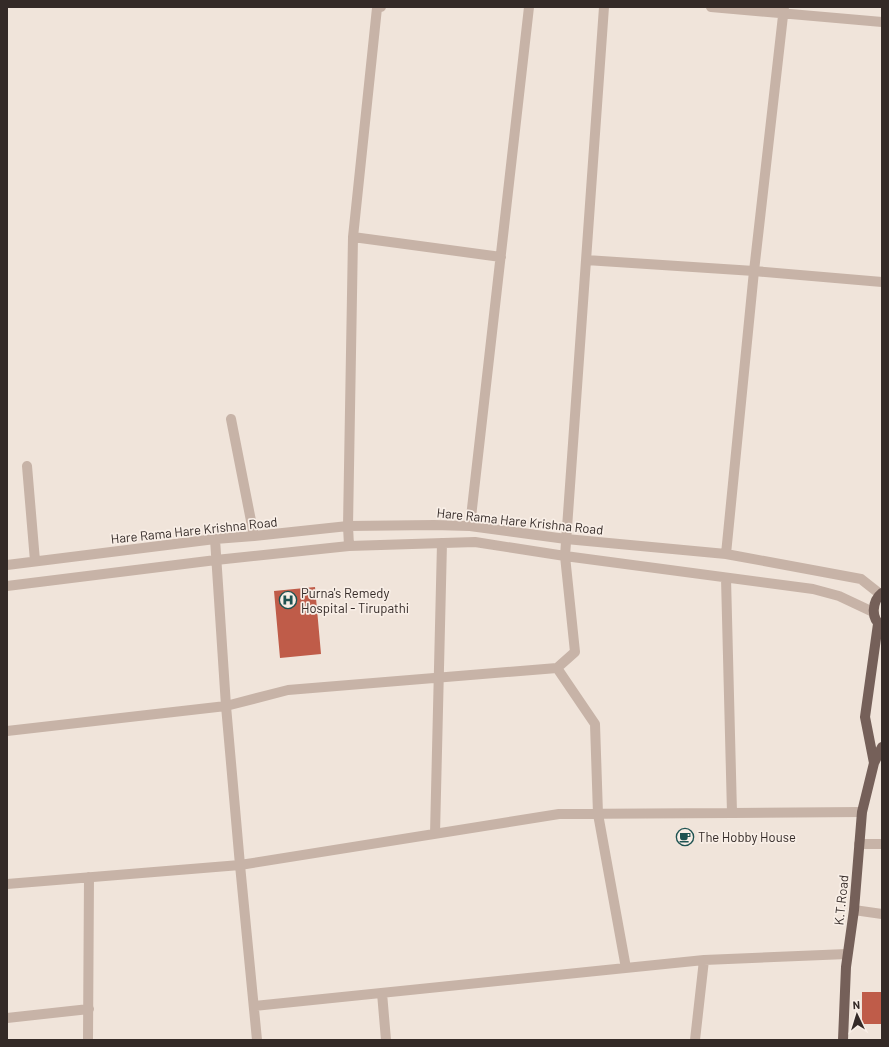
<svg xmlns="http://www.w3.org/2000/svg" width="889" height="1047" viewBox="0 0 889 1047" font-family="Barlow,sans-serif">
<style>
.building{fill:#bf5c49}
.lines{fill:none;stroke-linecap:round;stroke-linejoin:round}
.minor{stroke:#c7b3a7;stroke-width:10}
.major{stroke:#756059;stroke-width:10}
.labels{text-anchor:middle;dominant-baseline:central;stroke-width:3.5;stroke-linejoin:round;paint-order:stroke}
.street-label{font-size:13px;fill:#342a27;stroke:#f8eee6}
.poi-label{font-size:13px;fill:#342a27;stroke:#f8eee6;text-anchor:start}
</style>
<rect width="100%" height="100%" fill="#f0e4da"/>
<path class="building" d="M315,587L321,654L280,658L274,591Z
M862,992H882V1024H862Z"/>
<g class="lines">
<path class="minor" d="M604,7L565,556L575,652L557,668L595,724L598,814L626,968
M711,7L882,22
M353,237L501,257
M586,260L754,271L882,282
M231,419L254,536
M27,466L35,561
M470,526L529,7
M215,539L226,706L240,865L559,814L732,813
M349,546L348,526L353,237L377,8L381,7
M726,554L754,271L784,7
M7,565L215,539L254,536L348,526L434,525L470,526L566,539L726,554L861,579L880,594
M726,578L732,813L862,812
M7,586L216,560L349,546L475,542L565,556L813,589L839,596L873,612
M7,731L226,706L288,690L557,668
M435,834L442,543
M859,844H882
M7,884L240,865L257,1040
M854,910L882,914
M382,993L386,1040
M254,1006L704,960L847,954
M7,1018L89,1009
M88,1040L89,877
M695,1040L704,960"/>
<path class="major" d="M882,593C872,601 870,619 882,626
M874,763L865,717L878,624
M843,1040L846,967L854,910L862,812L874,763L882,747"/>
</g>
<defs>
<symbol id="hospital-ring" viewBox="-11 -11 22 22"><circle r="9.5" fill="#f8eee6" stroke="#1f5352" stroke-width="1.5"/><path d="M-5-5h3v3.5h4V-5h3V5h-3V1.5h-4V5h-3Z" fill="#1f5352"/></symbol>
<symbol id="cafe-ring" viewBox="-11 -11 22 22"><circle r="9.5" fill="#f8eee6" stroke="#1f5352" stroke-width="1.5"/><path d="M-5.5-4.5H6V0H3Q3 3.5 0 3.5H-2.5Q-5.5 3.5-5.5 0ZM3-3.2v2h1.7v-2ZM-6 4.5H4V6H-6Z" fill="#1f5352"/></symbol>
</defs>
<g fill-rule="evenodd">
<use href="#hospital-ring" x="278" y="590" width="20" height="20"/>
<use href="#cafe-ring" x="675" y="827" width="20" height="20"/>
</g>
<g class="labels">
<g class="street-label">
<text transform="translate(520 521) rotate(6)">Hare Rama Hare Krishna Road</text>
<text transform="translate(194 530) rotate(-6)">Hare Rama Hare Krishna Road</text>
<text transform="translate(841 900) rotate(-84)">K.T.Road</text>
</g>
<g class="poi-label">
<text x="301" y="593">Purna's Remedy<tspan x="301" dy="15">Hospital - Tirupathi</tspan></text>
<text x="698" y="837">The Hobby House</text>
</g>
</g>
<rect width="889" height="1047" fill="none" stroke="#342a27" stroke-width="16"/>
<g transform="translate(857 1015) rotate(356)" stroke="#f8eee6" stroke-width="3" paint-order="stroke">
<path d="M0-3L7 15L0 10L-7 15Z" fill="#342a27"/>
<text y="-6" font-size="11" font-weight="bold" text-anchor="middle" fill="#342a27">N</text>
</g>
</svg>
